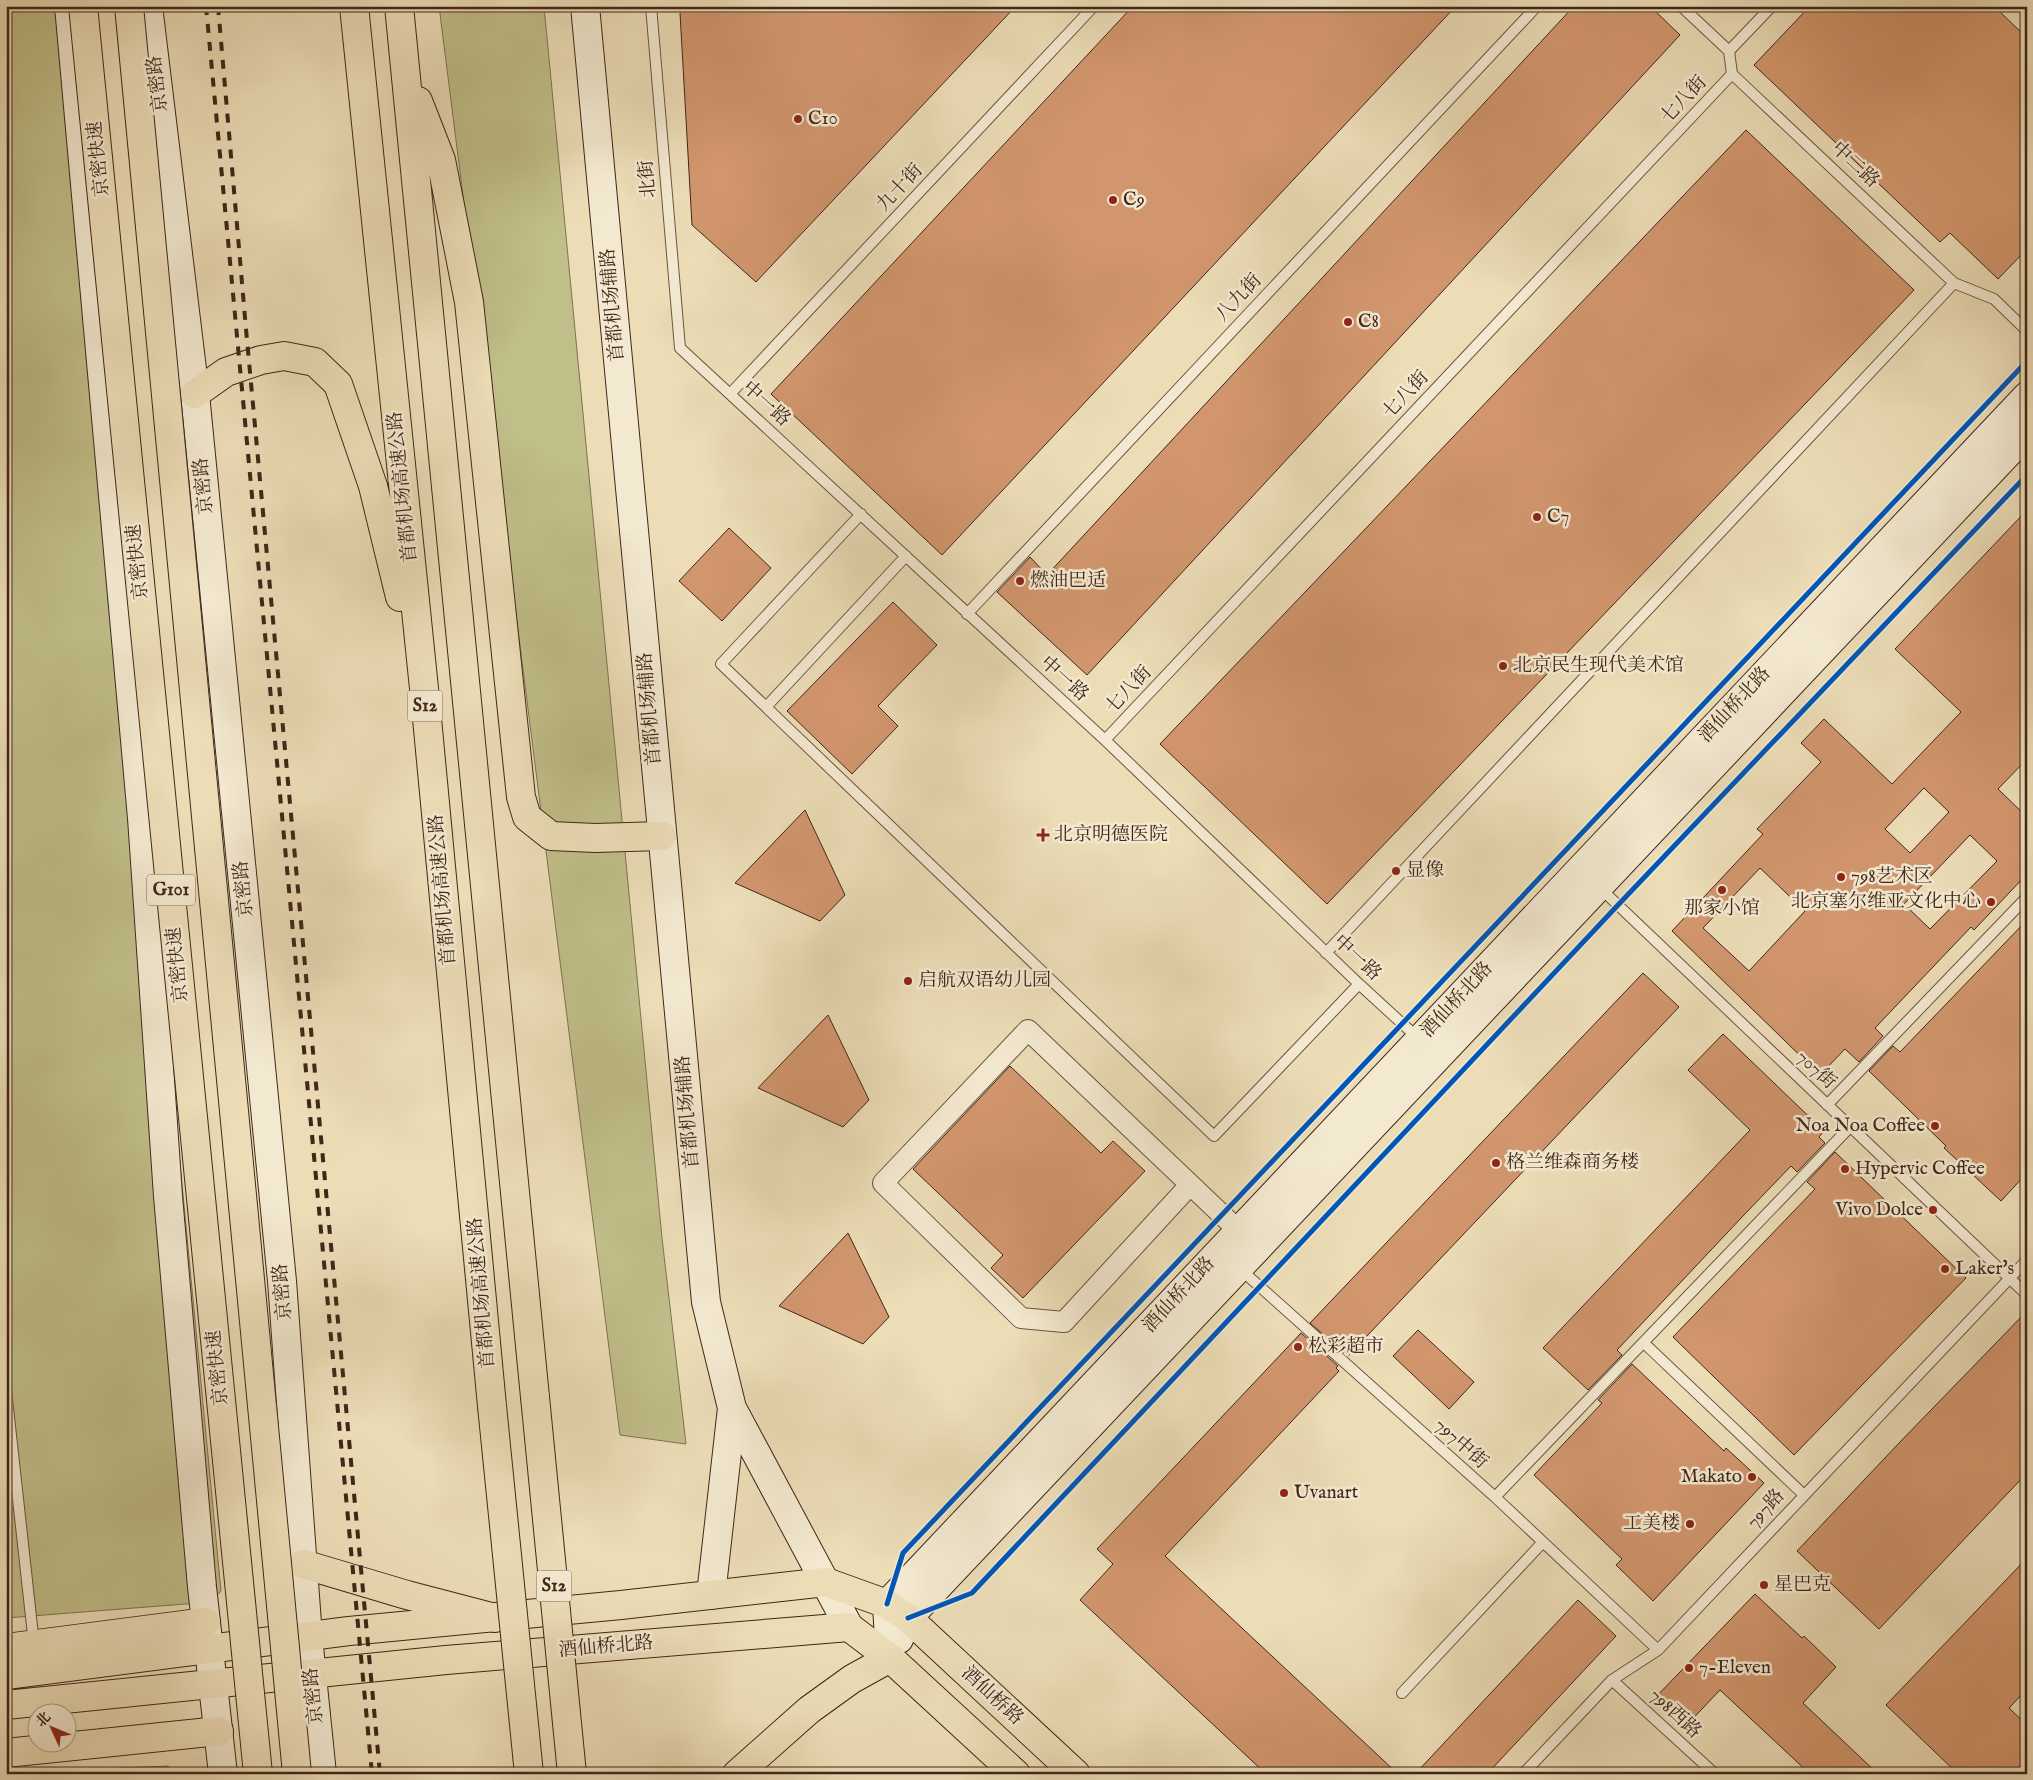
<svg xmlns="http://www.w3.org/2000/svg" width="2033" height="1780" viewBox="0 0 2033 1780" font-family="'IM FELL English','Noto Serif SC',serif">
<style>
.green{fill:#c0be89;stroke:#807252}
.building{fill:#d2966e;stroke:#40261a;fill-rule:evenodd}
.lines{fill:none;stroke-linecap:round;stroke-linejoin:round}
.lane-casing{stroke:#6b5441;stroke-width:12}
.street-casing{stroke:#6b5441;stroke-width:22}
.secondary-casing{stroke:#40261a;stroke-width:30}
.primary-casing{stroke:#40261a;stroke-width:30}
.highway-casing{stroke:#40261a;stroke-width:30}
.lane{stroke:#f3e9d0;stroke-width:10}
.street{stroke:#f3e9d0;stroke-width:20}
.secondary{stroke:#f3e9d0;stroke-width:28}
.primary{stroke:#ecddb7;stroke-width:28}
.highway{stroke:#ecddb7;stroke-width:28}
.rail{stroke:#40261a;stroke-width:4;stroke-dasharray:9 9;stroke-linecap:butt}
.highway-bridge-casing{stroke:#40261a;stroke-width:30;stroke-linecap:butt}
.highway-bridge{stroke:#ecddb7;stroke-width:28}
.cycleway-casing{stroke:#f3e9d0;stroke-width:8}
.cycleway{stroke:#0057b8;stroke-width:5}
.poi-dot{fill:#8f2418;stroke:#f3e9d0;stroke-width:2}
.labels{text-anchor:middle;dominant-baseline:central;stroke-width:5;stroke-linejoin:round;paint-order:stroke}
.shield{fill:#f3e9d0;stroke:#766051;stroke-width:1}
.shield-label{font-size:18px;font-weight:bold;fill:#40261a}
.street-label{font-size:19px;fill:#40261a;stroke:#f3e9d0}
.poi-label{font-size:19px;fill:#40261a;stroke:#f3e9d0;text-anchor:start}
</style>
<rect width="100%" height="100%" fill="#ecddb7"/>
<filter id="stains"><feTurbulence type="fractalNoise" baseFrequency=".004" numOctaves="4"/><feColorMatrix values="0 0 0 0 .2 0 0 0 0 .09 0 0 0 0 .02 0 0 0 .5 -.17"/></filter>
<radialGradient id="worn" r=".72"><stop offset=".6" stop-color="#630" stop-opacity="0"/><stop offset="1" stop-color="#630" stop-opacity=".3"/></radialGradient>
<path class="green" d="M6,6H69L221,1591L211,1602L6,1618Z
M439,6H544L662,1238L686,1444L620,1435Z
M168,1766L169,1774H6V1773Z"/>
<path class="building" d="M686,6H1016L756,282L692,225L680,13Z
M1133,6H1456L942,555L771,394Z
M1574,6H1650L1680,35L1087,675L997,592L1030,557L1047,575Z
M1810,6H1994L2027,38V249L1998,279L1950,233L1940,242L1754,65Z
M1746,130L1914,290L1327,904L1160,744Z
M2027,510V759L1998,789L2027,817V874L1974,930L1971,927L1875,1028L1883,1036L1859,1062L1845,1049L1820,1075L1672,931L1763,834L1757,829L1821,762L1801,743L1824,719L1892,784L1961,712L1895,649ZM1924,788L1949,812L1910,853L1885,829ZM1970,835L1997,861L1930,929L1904,904ZM1760,868L1805,911L1749,971L1703,928Z
M729,528L771,568L722,621L679,581Z
M893,602L937,645L878,706L898,726L852,774L787,711Z
M805,810L845,895L820,921L735,883Z
M2027,920V1173L2001,1201L1944,1148L1946,1146L1869,1071L1893,1046L1900,1052Z
M1643,973L1679,1007L1348,1356L1310,1323Z
M828,1015L869,1100L843,1127L758,1088Z
M1723,1034L1824,1131L1819,1137L1825,1143L1797,1172L1791,1166L1743,1216L1617,1350L1622,1355L1588,1390L1543,1348L1750,1130L1688,1070Z
M1010,1066L1101,1153L1113,1141L1145,1171L1023,1298L991,1268L1003,1255L913,1169Z
M1835,1152L1966,1278L1794,1455L1673,1337L1815,1189L1807,1182Z
M848,1233L889,1317L863,1344L779,1306Z
M2027,1311V1473L1879,1629L1797,1551L1900,1442Z
M1418,1330L1474,1382L1449,1409L1393,1356Z
M1301,1333L1338,1366L1336,1368L1339,1371L1165,1556L1398,1774H1266L1080,1600L1113,1564L1097,1549Z
M1632,1364L1724,1451L1726,1448L1764,1483L1653,1601L1616,1565L1622,1559L1534,1475L1602,1403L1598,1400Z
M2027,1558V1689L2009,1708L2027,1725V1774H1958L1886,1705Z
M1755,1594L1802,1638L1804,1636L1836,1667L1803,1703L1878,1774H1810L1720,1690L1683,1729L1653,1700Z
M1578,1600L1616,1636L1487,1774H1415Z"/>
<g class="lines">
<defs>
<path id="lane" d="M651,6L680,348L1105,740L1359,984L1419,1039
M1681,6L1729,51L1732,74L1954,283L1994,299L2027,331
M1729,51L1772,6
M730,394L1094,6
M861,514L721,664L1214,1136L1359,984
M967,614L1537,6
M766,707L906,556
M1105,740L1732,74
M1599,887L2027,1295
M1326,953L1954,283
M1827,1105L2027,897
M1239,1268L1495,1497L1658,1650
M1644,1343L1804,1495
M6,1390L34,1644
M1495,1497L1850,1127
M1612,1680L1715,1774
M1402,1693L1543,1542
M1523,1774L1612,1680L1658,1650L2027,1260"/>
<path id="street" d="M1190,1185L1064,1322L1021,1318L883,1183L1028,1030L1239,1231"/>
<path id="secondary" d="M69,6L142,818L168,1196L202,1587L223,1774
M148,6L195,394L282,1281L308,1637L322,1774
M585,6L706,1302L732,1408L849,1627
M711,1595L732,1408
M899,1639L908,1618L2027,433
M890,1658L887,1604L2027,396"/>
<path id="primary" d="M6,1648L206,1622
M6,1675L349,1631L621,1605L826,1582L887,1604L908,1618L1076,1774
M6,1705L446,1660L849,1627L890,1658L1016,1774
M6,1753L219,1731"/>
<path id="highway" d="M354,6L426,708L492,1406
M399,6L535,1397
M418,101L441,160L469,302L521,797L527,817L551,836L595,838L662,836
M195,394L226,372L261,360L284,356L315,362L338,384L373,486L400,597
M303,1564L407,1595L495,1618
M737,1774L809,1710L852,1679L890,1658"/>
</defs>
<use href="#lane" class="lane-casing"/>
<use href="#street" class="street-casing"/>
<use href="#secondary" class="secondary-casing"/>
<use href="#primary" class="primary-casing"/>
<use href="#highway" class="highway-casing"/>
<use href="#lane" class="lane"/>
<use href="#street" class="street"/>
<use href="#secondary" class="secondary"/>
<use href="#primary" class="primary"/>
<use href="#highway" class="highway"/>
<path class="rail" d="M206,6L372,1774
M218,6L246,329L380,1774"/>
<defs>
<path id="highway-bridge" d="M83,6L258,1774
M129,6L297,1774
M535,1397L572,1774
M492,1406L529,1774"/>
</defs>
<use href="#highway-bridge" class="highway-bridge-casing"/>
<use href="#highway-bridge" class="highway-bridge"/>
<defs>
<path id="cycleway" d="M887,1604L903,1553L2027,361
M908,1618L972,1593L1618,905L2027,475"/>
</defs>
<use href="#cycleway" class="cycleway-casing"/>
<use href="#cycleway" class="cycleway"/>
</g>
<g class="poi-dot">
<circle cx="798" cy="119" r="5"/>
<circle cx="1113" cy="200" r="5"/>
<circle cx="1348" cy="322" r="5"/>
<circle cx="1537" cy="517" r="5"/>
<circle cx="1020" cy="581" r="5"/>
<circle cx="1503" cy="666" r="5"/>
<path d="M1040.5 827.5h5v5h5v5h-5v5h-5v-5h-5v-5h5z"/>
<circle cx="1396" cy="871" r="5"/>
<circle cx="1841" cy="877" r="5"/>
<circle cx="1722" cy="890" r="5"/>
<circle cx="1991" cy="902" r="5"/>
<circle cx="908" cy="981" r="5"/>
<circle cx="1935" cy="1126" r="5"/>
<circle cx="1496" cy="1163" r="5"/>
<circle cx="1845" cy="1169" r="5"/>
<circle cx="1933" cy="1210" r="5"/>
<circle cx="1945" cy="1269" r="5"/>
<circle cx="1298" cy="1347" r="5"/>
<circle cx="1752" cy="1477" r="5"/>
<circle cx="1284" cy="1493" r="5"/>
<circle cx="1690" cy="1524" r="5"/>
<circle cx="1764" cy="1585" r="5"/>
<circle cx="1689" cy="1668" r="5"/>
</g>
<g class="labels">
<g class="shield">
<rect x="407.5" y="690.5" width="35" height="31" rx="4"/>
<rect x="147" y="874.5" width="48" height="31" rx="4"/>
<rect x="536.5" y="1570.5" width="35" height="31" rx="4"/>
</g>
<g class="shield-label">
<text x="425" y="706">S12</text>
<text x="171" y="890">G101</text>
<text x="554" y="1586">S12</text>
</g>
<g class="street-label">
<text transform="translate(158 84) rotate(-97)">京密路</text>
<text transform="translate(1684 100) rotate(-47)">七八街</text>
<text transform="translate(99 159) rotate(-96)">京密快速</text>
<text transform="translate(1855 165) rotate(43)">中二路</text>
<text transform="translate(648 179) rotate(-95)">北街</text>
<text transform="translate(900 188) rotate(-47)">九十街</text>
<text transform="translate(1239 298) rotate(-47)">八九街</text>
<text transform="translate(613 305) rotate(-95)">首都机场辅路</text>
<text transform="translate(1406 395) rotate(-47)">七八街</text>
<text transform="translate(766 404) rotate(42)">中一路</text>
<text transform="translate(204 486) rotate(-96)">京密路</text>
<text transform="translate(403 487) rotate(-96)">首都机场高速公路</text>
<text transform="translate(138 562) rotate(-96)">京密快速</text>
<text transform="translate(1064 679) rotate(42)">中一路</text>
<text transform="translate(1129 690) rotate(-47)">七八街</text>
<text transform="translate(1735 705) rotate(-47)">酒仙桥北路</text>
<text transform="translate(650 709) rotate(-95)">首都机场辅路</text>
<text transform="translate(244 889) rotate(-96)">京密路</text>
<text transform="translate(443 890) rotate(-95)">首都机场高速公路</text>
<text transform="translate(1357 958) rotate(43)">中一路</text>
<text transform="translate(178 965) rotate(-96)">京密快速</text>
<text transform="translate(1457 1000) rotate(-47)">酒仙桥北路</text>
<text transform="translate(1816 1070) rotate(43)">707街</text>
<text transform="translate(688 1112) rotate(-95)">首都机场辅路</text>
<text transform="translate(283 1292) rotate(-95)">京密路</text>
<text transform="translate(482 1293) rotate(-95)">首都机场高速公路</text>
<text transform="translate(1179 1295) rotate(-47)">酒仙桥北路</text>
<text transform="translate(218 1368) rotate(-96)">京密快速</text>
<text transform="translate(1461 1444) rotate(42)">797中街</text>
<text transform="translate(1766 1509) rotate(-47)">797路</text>
<text transform="translate(606 1647) rotate(-5)">酒仙桥北路</text>
<text transform="translate(314 1696) rotate(-96)">京密路</text>
<text transform="translate(992 1696) rotate(43)">酒仙桥路</text>
<text transform="translate(1675 1714) rotate(43)">798西路</text>
</g>
<g class="poi-label">
<text x="808" y="119">C10</text>
<text x="1123" y="200">C9</text>
<text x="1358" y="322">C8</text>
<text x="1547" y="517">C7</text>
<text x="1030" y="581">燃油巴适</text>
<text x="1513" y="666">北京民生现代美术馆</text>
<text x="1054" y="835">北京明德医院</text>
<text x="1406" y="871">显像</text>
<text x="1851" y="877">798艺术区</text>
<text x="1981" y="902" text-anchor="end">北京塞尔维亚文化中心</text>
<text x="1722" y="909" text-anchor="middle">那家小馆</text>
<text x="918" y="981">启航双语幼儿园</text>
<text x="1925" y="1126" text-anchor="end">Noa Noa Coffee</text>
<text x="1506" y="1163">格兰维森商务楼</text>
<text x="1855" y="1169">Hypervic Coffee</text>
<text x="1923" y="1210" text-anchor="end">Vivo Dolce</text>
<text x="1955" y="1269">Laker's</text>
<text x="1308" y="1347">松彩超市</text>
<text x="1742" y="1477" text-anchor="end">Makato</text>
<text x="1294" y="1493">Uvanart</text>
<text x="1680" y="1524" text-anchor="end">工美楼</text>
<text x="1774" y="1585">星巴克</text>
<text x="1699" y="1668">7-Eleven</text>
</g>
</g>
<rect width="2033" height="1780" fill="none" stroke="#ecddb7" stroke-width="25"/>
<rect x="8" y="8" width="2018" height="1765" fill="none" stroke="#40261a" stroke-width="2.5"/>
<rect x="12" y="12" width="2008" height="1755" fill="none" stroke="#40261a"/>
<g transform="translate(52 1728) rotate(314)"><circle r="24" fill="#f3e9d0" stroke="#ab9b87"/>
<path d="M0-4L9 19L0 12L-9 19Z" fill="#8f2418"/>
<text y="-8" font-size="14" font-weight="bold" text-anchor="middle" fill="#40261a">北</text>
</g>
<rect width="100%" height="100%" filter="url(#stains)"/>
<rect width="100%" height="100%" fill="url(#worn)"/>
</svg>
